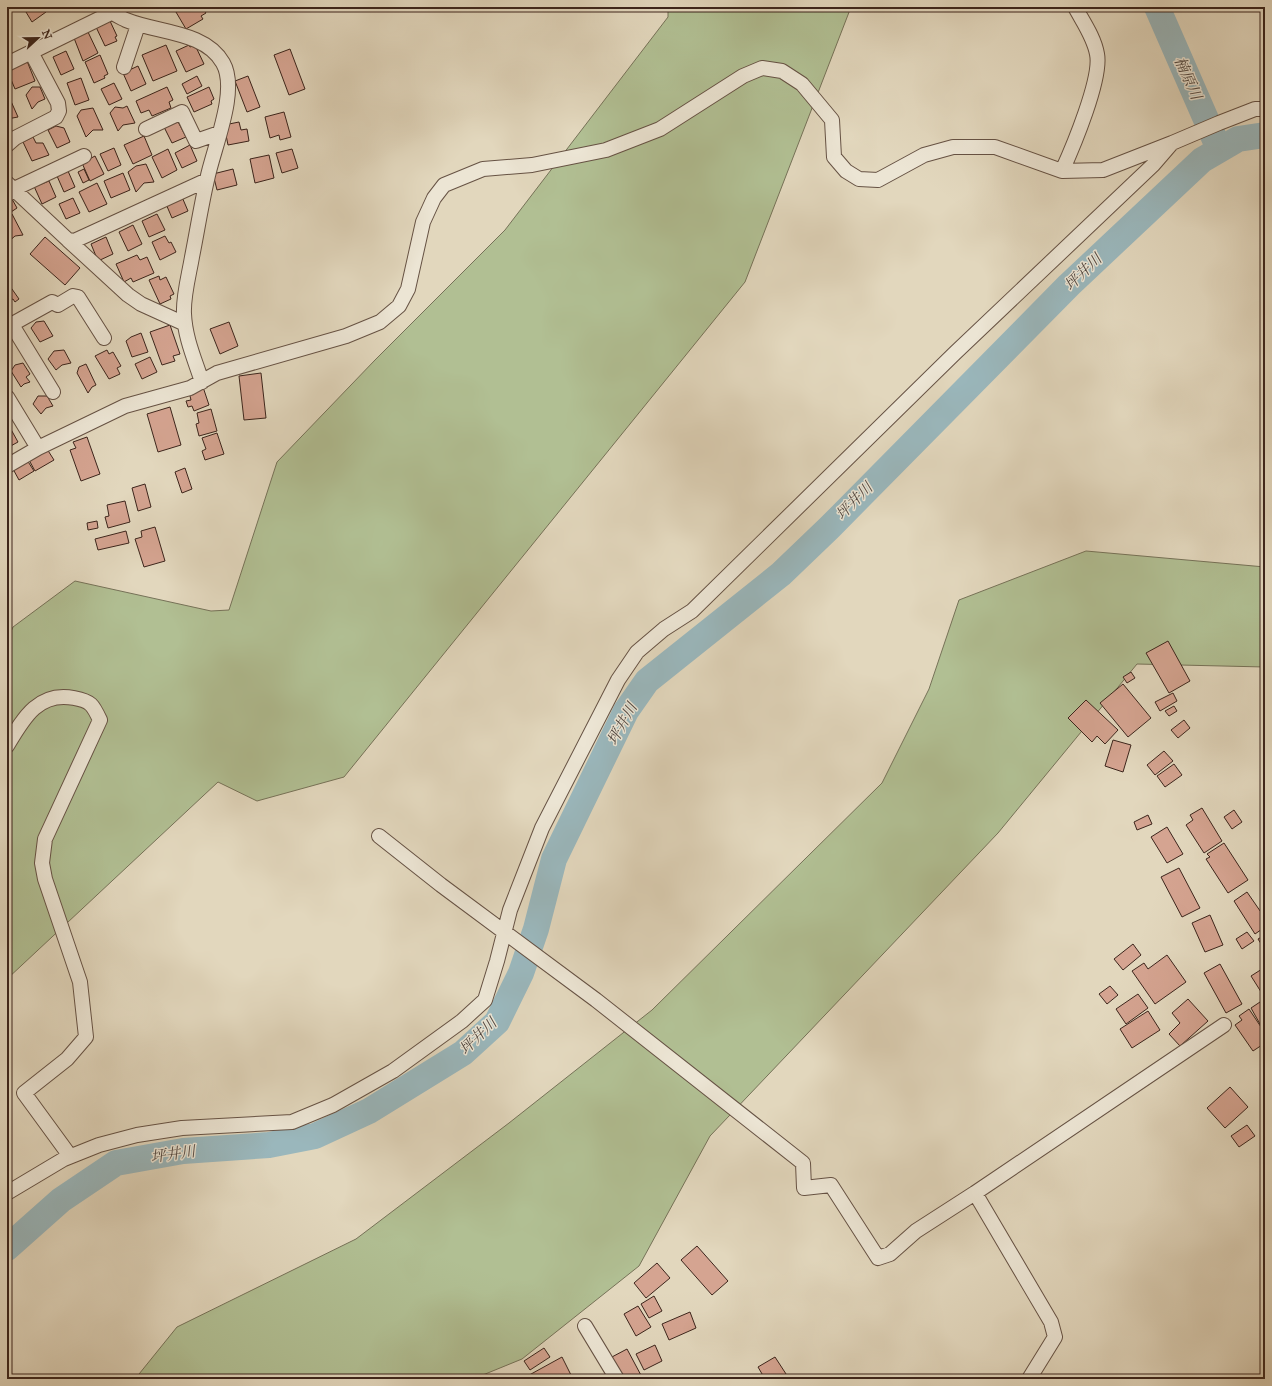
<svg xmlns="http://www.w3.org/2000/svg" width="1272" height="1386" viewBox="0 0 1272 1386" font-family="'IM FELL Great Primer','Noto Serif JP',serif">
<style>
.green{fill:#b1bf93;stroke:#767258}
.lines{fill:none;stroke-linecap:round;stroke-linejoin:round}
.river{stroke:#9ab7bc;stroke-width:26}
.building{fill:#d5a491;stroke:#3c251c}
.minor-casing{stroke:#665244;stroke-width:16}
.minor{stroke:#ece5d4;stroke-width:14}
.labels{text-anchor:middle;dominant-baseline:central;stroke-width:3;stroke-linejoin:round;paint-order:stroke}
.water-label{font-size:15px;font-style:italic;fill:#544a44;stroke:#ece5d4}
</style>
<rect width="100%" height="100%" fill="#e2d7bd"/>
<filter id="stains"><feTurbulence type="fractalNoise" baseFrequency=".005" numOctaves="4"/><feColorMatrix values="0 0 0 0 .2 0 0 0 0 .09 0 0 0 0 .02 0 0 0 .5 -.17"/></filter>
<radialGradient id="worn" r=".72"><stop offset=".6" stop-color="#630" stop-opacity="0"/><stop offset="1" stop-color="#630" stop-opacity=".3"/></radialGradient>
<path class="green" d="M668,7H851L745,282L344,777L257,801L218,782L7,979V640L13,627L75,581L211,611L229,610L277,462L375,360L505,230L668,17Z
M1086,551L1265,567V667L1137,664L998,833L710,1136L639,1266L522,1359L473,1379H135L177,1327L356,1239L509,1123L652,1010L882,783L929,689L959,600Z"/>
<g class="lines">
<path class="river" d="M1157,7L1219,149
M7,1248L61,1200L116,1163L183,1151L269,1145L315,1136L369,1111L463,1053L497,1022L521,973L536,929L554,859L626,711L647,681L781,574L830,527L1069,285L1202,160L1238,139L1265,135"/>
</g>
<path class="building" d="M23,7H43L46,12L32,22Z
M173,7H196L197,8L202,7L206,13L201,16L203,19L186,29Z
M110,21L117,36L115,37L117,41L105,46L96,27Z
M88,32L98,53L83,61L74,38Z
M166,45L177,71L153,81L142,55Z
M189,45L190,47L195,45L204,64L186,72L176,51Z
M290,49L305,89L289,95L274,55Z
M66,51L74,69L61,75L53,57Z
M100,55L108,74L104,76L105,78L94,83L85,62Z
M27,61L35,81L15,89L7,70Z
M138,66L146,84L131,91L123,73Z
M197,76L202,86L187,94L182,84Z
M248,76L260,107L247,112L235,81Z
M81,78L89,100L75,105L67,83Z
M114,83L122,99L109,105L101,89Z
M32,87H40L45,99L38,102L32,109L26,95Z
M167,87L173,100L169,102L171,108L152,116L149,110L141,113L136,101Z
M209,87L214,99L211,101L212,104L194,112L187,97Z
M10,99L18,117L7,119V101Z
M127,106L135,123L123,125L118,131L110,113L115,107L123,108Z
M93,108L103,130H93L86,137L77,116L81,110Z
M284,112L291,137L280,140L279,135L270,138L265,117Z
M176,118L186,137L172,143L163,125Z
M239,122L241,130L247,129L249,141L228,145L224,125Z
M56,126L64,128L70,142L57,148L48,130Z
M144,136L152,155L133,164L124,145Z
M33,137L36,143H43L49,155L32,161L23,142Z
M190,145L197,161L182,168L175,153Z
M114,148L121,165L108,171L100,154Z
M168,149L177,170L162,178L152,157Z
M292,149L298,168L282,173L276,153Z
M269,155L274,178L255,183L250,159Z
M95,156L104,174L90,181L82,163Z
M146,164L154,182L144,183L136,192L128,172L136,166Z
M84,169L89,180L83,183L78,172Z
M233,169L237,185L217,190L213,174Z
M68,171L75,187L64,192L57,176Z
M123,173L130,190L111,198L104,181Z
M49,181L56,197L42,204L33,184L38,182L39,185Z
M97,183L107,204L89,212L79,192Z
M182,197L188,211L172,218L166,204Z
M73,198L80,213L66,219L59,204Z
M12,199L17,208L8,214L7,202Z
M12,214L23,235L15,236L7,243V216Z
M157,214L165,230L149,237L142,221Z
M133,225L142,244L128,251L119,232Z
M165,236L169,243L171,242L176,252L160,260L152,242Z
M45,237L80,268L65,285L30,254Z
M106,237L113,254L98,261L91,244Z
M137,255L140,260L147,257L154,273L133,282L131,278L124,282L116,264Z
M159,276L160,280L166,277L174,294L170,296L171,299L160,304L149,280Z
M7,282L19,299L15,302L13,299L7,301Z
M44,321L53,336L40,342L31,328L36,322Z
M229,322L238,346L220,354L210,329Z
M170,325L180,354L173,356L175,361L162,365L150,332Z
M141,333L148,352L132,357L126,341L131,337Z
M64,350L71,363L62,365L56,370L48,359L54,351Z
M107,350L109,354L113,352L121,366L117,368L120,374L109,379L95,356Z
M150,357L157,372L142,379L135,364Z
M23,363L30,374L26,377L30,382L24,384L21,387L11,371L15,365Z
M86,364L96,385L92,387L88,393L77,373L79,367Z
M261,373L266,418L244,420L239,376Z
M203,387L209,405L194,411L192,406L188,407L186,401L191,400L189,392Z
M38,396H47L53,406L46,408L41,414L33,404Z
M170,407L181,445L158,452L147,414Z
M211,409L217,431L199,436L196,424L199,423L197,413Z
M8,424L18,442L7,448V424Z
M217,433L224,454L205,460L202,451L206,449L202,438Z
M87,437L100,474L81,481L70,450L76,448L73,442Z
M47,449L54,460L35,471L29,460Z
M27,460L34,471L19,480L13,469Z
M185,468L192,489L182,493L175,472Z
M145,484L151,507L138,511L132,488Z
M125,501L130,522L108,528L105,517L109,516L107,505Z
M97,521L98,528L88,530L87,523Z
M155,527L165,561L144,567L135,539L142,537L141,531Z
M126,531L129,543L98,550L95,539Z
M1168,641L1190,681L1169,693L1146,653Z
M1131,672L1135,678L1127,683L1123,677Z
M1123,684L1151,718L1128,737L1100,703Z
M1173,693L1177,701L1160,711L1155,702Z
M1086,700L1118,730L1105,744L1097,736L1092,742L1068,718Z
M1174,706L1177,711L1169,716L1165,711Z
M1184,720L1190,728L1178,738L1171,730Z
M1113,740L1131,745L1123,772L1105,766Z
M1164,751L1173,761L1155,775L1147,765Z
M1174,764L1182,775L1165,787L1157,776Z
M1202,808L1222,841L1204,853L1186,825L1193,820L1190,815Z
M1234,810L1242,822L1232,829L1224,817Z
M1148,815L1152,824L1137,830L1134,822Z
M1167,827L1183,854L1167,863L1151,837Z
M1224,843L1248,880L1228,893L1206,859L1210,857L1207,854Z
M1179,868L1200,908L1182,917L1161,877Z
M1247,892L1265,918V927L1255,934L1234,901Z
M1210,915L1223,945L1205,952L1192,923Z
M1247,932L1254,941L1242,949L1236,939Z
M1265,935V950L1258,939Z
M1133,944L1141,955L1123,970L1114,959Z
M1167,955L1186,982L1155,1004L1132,971L1144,963L1148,969Z
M1220,964L1242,1004L1226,1013L1204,973Z
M1262,969L1265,973V994L1263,995L1251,976Z
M1110,986L1118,995L1107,1004L1099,994Z
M1138,994L1148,1008L1126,1024L1116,1009Z
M1188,999L1208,1021L1180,1046L1169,1034L1180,1023L1172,1013Z
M1260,1002L1265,1012V1021L1260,1024L1251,1008Z
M1249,1009L1265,1033L1261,1037L1265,1043L1253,1051L1235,1025L1242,1020L1239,1016Z
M1148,1011L1160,1030L1132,1048L1120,1029Z
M1230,1087L1248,1107L1225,1128L1207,1108Z
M1247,1125L1255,1136L1239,1147L1231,1136Z
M697,1246L728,1281L712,1295L681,1260Z
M657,1263L670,1278L646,1298L634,1283Z
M654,1296L662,1311L649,1318L641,1304Z
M638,1306L651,1327L636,1336L624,1314Z
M690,1312L696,1328L669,1340L662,1324Z
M655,1345L662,1361L644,1370L636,1354Z
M544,1348L550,1357L530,1370L524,1361Z
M627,1349L643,1379H621L610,1358Z
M562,1357L573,1379H522Z
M775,1357L788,1377L785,1379H765L758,1367Z"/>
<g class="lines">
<defs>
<path id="minor" d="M106,7C112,14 118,16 126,20C157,33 205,31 223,63C239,91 213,149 207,180C201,206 197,232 192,257C189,275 183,296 184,314C185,338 195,360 202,382
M7,64L111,13
M124,67L138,25
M146,129L182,112L196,141L219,133
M7,145L15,138L56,117L59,111L58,103L31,52
M1062,171C1073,147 1102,78 1097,54C1094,37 1083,22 1075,7
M7,183L68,240L74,241L207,180
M7,195L14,189L84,156
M68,240L128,295L141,304L185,324
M12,325L53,392
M7,327L52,302L58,305L73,296L78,297L104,338
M7,397L38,448
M7,466L38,448L125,406L190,388L217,373L346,336L380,322L399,306L408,289L423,222L434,198L444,185L483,169L532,165L606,150L660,129L743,76L762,68L782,71L802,84L832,120L834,157L846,171L859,179L878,180L924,155L953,147H995L1062,171L1103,170L1172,143L1219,123L1255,109H1265
M7,746C23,719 38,691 74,698C91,701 93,705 100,720L45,839L42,863L45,879L80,982L86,1037L67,1059L24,1093L70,1156
M379,836L441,885L596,1000L803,1163L804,1188L831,1185L878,1258L890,1254L916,1231L975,1193
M7,1193L64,1159L99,1145L137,1135L182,1128L292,1122L333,1105L393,1071L462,1021L485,1000L497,961L510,910L542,828L618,680L637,652L664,629L692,611L955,353L1153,165L1172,143
M585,1326L617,1379
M1029,1379L1055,1337L1051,1322L975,1193L1224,1025"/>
</defs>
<use href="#minor" class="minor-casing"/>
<use href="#minor" class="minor"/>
</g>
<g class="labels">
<g class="water-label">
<text transform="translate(1188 78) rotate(66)">楠原川</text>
<text transform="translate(1083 272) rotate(-44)">坪井川</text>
<text transform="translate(854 501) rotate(-45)">坪井川</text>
<text transform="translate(622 724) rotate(-61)">坪井川</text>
<text transform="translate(478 1036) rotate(-44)">坪井川</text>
<text transform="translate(173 1154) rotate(-8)">坪井川</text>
</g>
</g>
<rect width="1272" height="1386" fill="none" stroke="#e2d7bd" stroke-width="24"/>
<rect x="8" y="8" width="1256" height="1370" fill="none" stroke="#3c251c" stroke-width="2"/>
<rect x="12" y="12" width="1248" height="1362" fill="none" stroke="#3c251c"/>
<g transform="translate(38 38) rotate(68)" stroke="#ece5d4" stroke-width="3" paint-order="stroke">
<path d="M0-3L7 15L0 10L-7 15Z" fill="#3c251c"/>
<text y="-6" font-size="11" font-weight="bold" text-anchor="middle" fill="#3c251c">N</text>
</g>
<rect width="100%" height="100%" filter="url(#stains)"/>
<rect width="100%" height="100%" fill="url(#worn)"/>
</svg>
